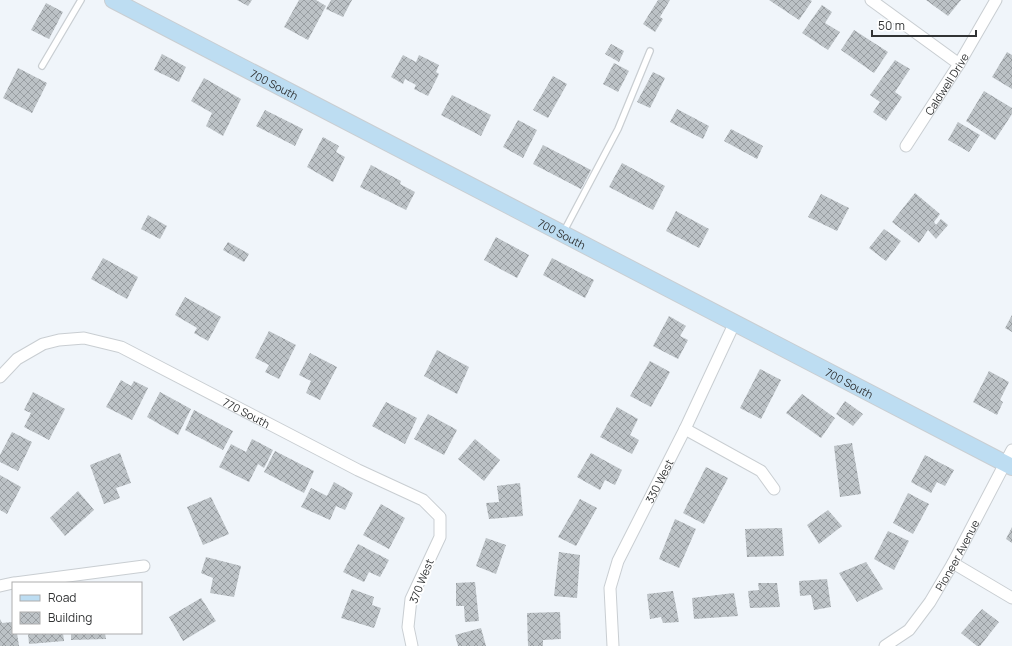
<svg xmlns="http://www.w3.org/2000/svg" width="1012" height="646" viewBox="0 0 1012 646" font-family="Manrope,sans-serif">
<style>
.building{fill:url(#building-cross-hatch)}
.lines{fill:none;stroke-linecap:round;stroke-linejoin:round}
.lane-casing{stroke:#c9ced2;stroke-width:8}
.street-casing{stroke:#c9ced2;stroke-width:13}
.secondary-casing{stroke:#c9ced2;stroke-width:18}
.lane{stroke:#fff;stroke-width:5.5}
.street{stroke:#fff;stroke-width:11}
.secondary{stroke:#bdddf2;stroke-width:16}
.labels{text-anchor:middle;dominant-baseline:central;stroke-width:4;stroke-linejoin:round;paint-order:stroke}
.street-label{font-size:11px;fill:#313334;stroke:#fff}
</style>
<defs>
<pattern id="building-cross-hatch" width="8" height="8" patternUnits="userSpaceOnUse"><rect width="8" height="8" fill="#bcc2c6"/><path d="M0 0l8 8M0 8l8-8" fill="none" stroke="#999ea2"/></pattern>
</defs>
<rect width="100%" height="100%" fill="#f0f5fa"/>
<path class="building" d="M237,0H252L248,6Z
M299,0H316L326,6L308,40L284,27Z
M331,0H352L343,17L326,9Z
M658,0H670L660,17L663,19L655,32L643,24Z
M769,0H810L812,1L799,20Z
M926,0H961L948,16Z
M46,3L63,12L49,39L31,30Z
M822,5L832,12L825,23L840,32L828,50L802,33Z
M854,30L888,52L874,73L841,50Z
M611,44L624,51L619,62L605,54Z
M1007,52L1012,55V89L992,77Z
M162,54L186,67L179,82L154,70Z
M403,55L416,62L419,55L439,65L436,72L439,74L428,96L414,89L416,85L405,79L403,84L391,77Z
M895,60L910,69L895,92L902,97L886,121L873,112L880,102L870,95Z
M614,63L629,71L618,92L603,84Z
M18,68L47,83L32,113L3,98Z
M653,72L665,78L650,108L637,102Z
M553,76L567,84L548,118L533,110Z
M204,78L241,99L223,136L206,126L212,113L191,101Z
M984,91L1012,108V114L995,140L966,121Z
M452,95L491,115L481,136L441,115Z
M677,109L709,126L703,139L670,122Z
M265,110L303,129L295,146L256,126Z
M518,120L537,130L523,158L503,147Z
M958,122L980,135L969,152L948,140Z
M731,129L763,146L757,159L724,141Z
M323,137L339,146L336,152L345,157L333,182L307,167Z
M543,145L591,170L581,189L533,164Z
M622,163L665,186L653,210L609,187Z
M371,165L401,181L400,184L415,192L406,210L360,187Z
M915,193L940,214L934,222L936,225L941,219L948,225L936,239L928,230L919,243L892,222Z
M821,194L849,208L837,231L808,217Z
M676,211L709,229L699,248L666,231Z
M148,215L167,226L160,239L141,229Z
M884,229L901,241L886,261L869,248Z
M496,237L529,255L517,278L484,260Z
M228,242L249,254L244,262L223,250Z
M103,258L138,277L127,299L91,279Z
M552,258L594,280L585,298L543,275Z
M185,297L221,317L208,341L194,333L197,328L175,315Z
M1012,315V332L1005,328Z
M669,316L686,326L680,336L688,340L678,359L653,346Z
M269,331L296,345L279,379L265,372L269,365L255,358Z
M437,350L469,367L457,394L424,376Z
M310,353L337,367L320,400L306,393L311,381L299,375Z
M650,361L670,372L651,407L630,396Z
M760,369L781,380L761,419L740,408Z
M989,371L1009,382L1000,400L1003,402L997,415L973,402Z
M121,380L131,386L134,381L148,388L132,420L106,407Z
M33,392L65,409L49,440L24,427L31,413L24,410Z
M160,392L191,409L178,435L147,417Z
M802,394L835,418L821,438L786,413Z
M845,401L863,414L853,426L836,414Z
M386,402L417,418L405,444L372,426Z
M617,407L638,419L630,435L639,440L632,454L600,437Z
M194,410L233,431L223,450L185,430Z
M428,414L457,430L444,455L414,439Z
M12,432L32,442L18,471L0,462V455Z
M252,439L273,450L264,468L258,464L249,482L219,467L231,444L246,452Z
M475,439L500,460L484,481L458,459Z
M852,443L861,494L840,497L834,446Z
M275,451L314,471L304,493L264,472Z
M120,453L131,483L116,488L120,498L104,504L90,465Z
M591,453L622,470L615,485L605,480L600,490L577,477Z
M925,455L954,470L945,486L937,482L931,493L911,482Z
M706,467L728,478L704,524L683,513Z
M0,475L21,487L7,514L0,510Z
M334,482L353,493L345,510L336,506L330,520L301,507L311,488L327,496Z
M520,483L523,516L489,519L486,503L499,502L497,486Z
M78,491L94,510L65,536L50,518Z
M908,493L929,504L913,534L893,523Z
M211,497L229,534L203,545L187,507Z
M580,499L597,508L576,546L558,537Z
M381,504L405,518L389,549L363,535Z
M828,510L842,526L819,544L807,525Z
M675,519L696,529L679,568L659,559Z
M1012,527V543L1006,539Z
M782,528L784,556L747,557L745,529Z
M888,531L909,541L894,570L874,559Z
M486,538L506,545L496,574L476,566Z
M358,544L389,560L380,577L369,572L364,582L343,572Z
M559,552L580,555L577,598L554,596Z
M206,557L241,566L234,597L210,593L213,578L201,573Z
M866,562L883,589L857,602L839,573Z
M827,579L831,607L814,610L811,595L800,596L799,581Z
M475,582L479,621L465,622L464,606H456V583Z
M758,583H777L780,607L750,608L748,591L759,590Z
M352,589L374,597L372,605L381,608L374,628L341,618Z
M673,591L679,622L663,623L661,617L650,619L647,594Z
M734,593L738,616L694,619L692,598Z
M201,598L216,621L183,641L169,617Z
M982,609L999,622L980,646H977L961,633Z
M560,612L561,639L543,640V646H528L527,613Z
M0,619L2,623L13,622V633H17L19,646H0Z
M481,628L486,646H458L455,635Z
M28,633H63L64,641L29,644Z
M71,633H105L106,639L71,640Z"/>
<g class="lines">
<defs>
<path id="lane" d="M42,66L81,0
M563,233L618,129L650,51"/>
<g id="street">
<path d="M871,0L959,64"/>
<path id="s1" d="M906,146L959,64L996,0"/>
<path id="s2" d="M0,377L17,359L43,344L59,340L84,338L121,347L358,470L423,500L440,517V537L411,599L408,627L412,646"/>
<path d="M685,429L761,471L774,489"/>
<path d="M953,563L1012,598"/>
<path d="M15,583L144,566"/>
<path d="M0,586L13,583"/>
<path id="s3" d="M613,646L610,588L618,561L685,429L735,322"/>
<path id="s4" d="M885,646L909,630L930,602L953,563L1012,450"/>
</g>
<g id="secondary">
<path id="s5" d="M113,0L1012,467"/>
</g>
</defs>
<use href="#lane" class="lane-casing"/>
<use href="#street" class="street-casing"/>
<use href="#secondary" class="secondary-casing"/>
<use href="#lane" class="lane"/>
<use href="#street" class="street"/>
<use href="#secondary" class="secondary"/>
</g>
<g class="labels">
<g class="street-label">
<text stroke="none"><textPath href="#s1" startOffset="74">Caldwell Drive</textPath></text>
<text stroke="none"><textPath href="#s5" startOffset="182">700 South</textPath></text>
<text stroke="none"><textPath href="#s5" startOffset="506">700 South</textPath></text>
<text stroke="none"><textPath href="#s5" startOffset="830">700 South</textPath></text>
<text stroke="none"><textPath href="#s2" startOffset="276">770 South</textPath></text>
<text stroke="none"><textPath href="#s3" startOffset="176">330 West</textPath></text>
<text stroke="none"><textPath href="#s4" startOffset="118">Pioneer Avenue</textPath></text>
<text transform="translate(421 581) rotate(-68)">370 West</text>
</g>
</g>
<rect x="12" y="582" width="130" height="52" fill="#ffffff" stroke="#adadae"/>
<rect x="20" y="595" width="20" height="6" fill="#bdddf2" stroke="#adadae"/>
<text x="48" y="602" font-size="12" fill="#313334">Road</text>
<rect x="20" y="612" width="20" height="12" fill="url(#building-cross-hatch)" stroke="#adadae"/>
<text x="48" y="622" font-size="12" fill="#313334">Building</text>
<path d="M872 30v6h104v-6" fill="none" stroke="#313334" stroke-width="2"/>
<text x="878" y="30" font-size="12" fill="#313334" stroke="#ffffff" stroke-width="3" paint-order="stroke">50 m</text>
</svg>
